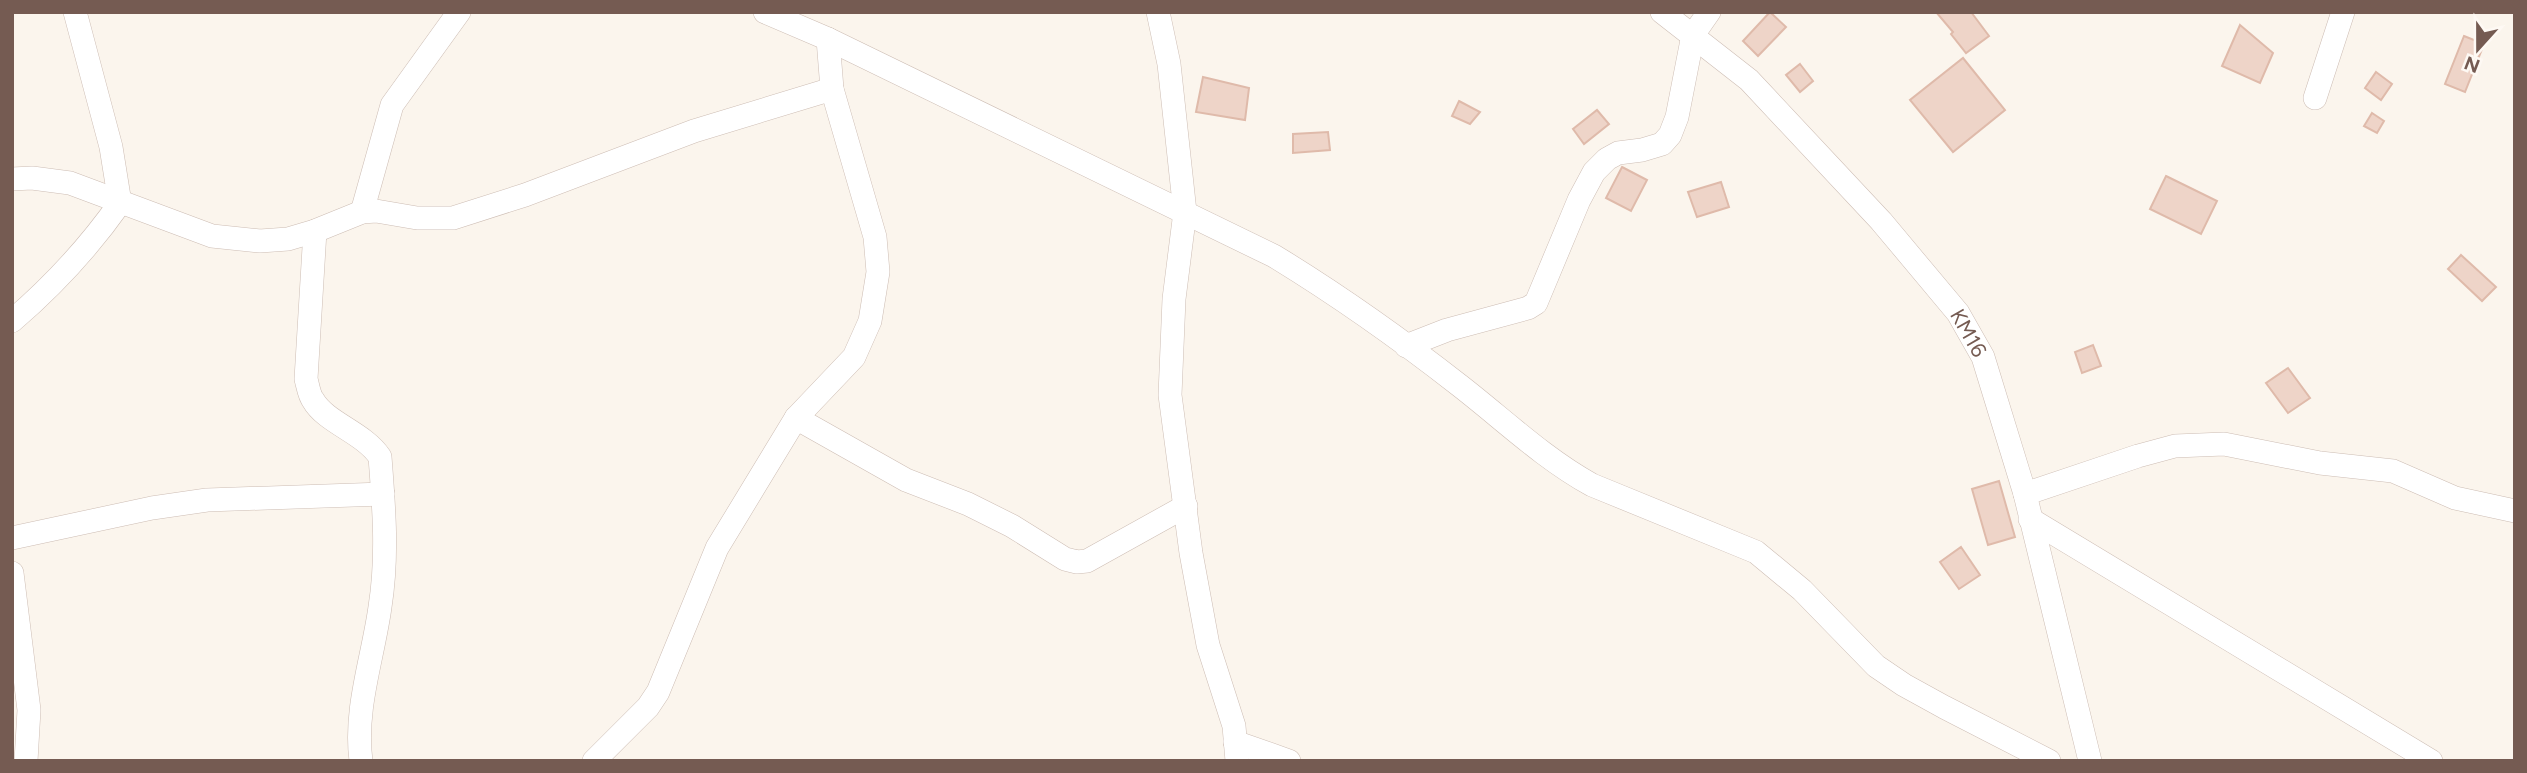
<svg xmlns="http://www.w3.org/2000/svg" width="2527" height="773" viewBox="0 0 2527 773" font-family="Figtree,sans-serif">
<style>
.building{fill:#eed4c8;stroke:#dfbaaa;stroke-width:2}
.lines{fill:none;stroke-linecap:round;stroke-linejoin:round}
.minor-casing{stroke:#cdbdb4;stroke-width:24}
.minor{stroke:#fff;stroke-width:23}
.labels{text-anchor:middle;dominant-baseline:central;stroke-width:5;stroke-linejoin:round;paint-order:stroke}
.street-label{font-size:21px;fill:#755b52;stroke:#fef9f4}
</style>
<rect width="100%" height="100%" fill="#fbf5ed"/>
<path class="building" d="M1770,12L1786,27L1758,56L1743,41Z
M1936,12H1971L1989,36L1966,53L1951,34L1953,32Z
M2240,25L2273,53L2260,83L2222,66Z
M2464,36L2484,44L2465,92L2445,84Z
M1963,58L2005,110L1953,152L1910,100Z
M1800,64L1813,81L1800,92L1786,75Z
M2376,72L2392,84L2381,100L2365,88Z
M1203,77L1249,88L1245,120L1196,112Z
M1459,101L1480,112L1470,124L1452,116Z
M1597,110L1609,124L1584,144L1573,129Z
M2372,113L2384,121L2377,133L2364,126Z
M1328,132L1330,150L1293,153V134Z
M1622,167L1647,180L1631,211L1606,198Z
M2166,176L2217,201L2201,234L2150,209Z
M1721,182L1729,207L1697,217L1688,192Z
M2461,255L2496,287L2482,301L2448,269Z
M2093,345L2101,366L2082,373L2075,352Z
M2288,368L2310,398L2288,413L2266,383Z
M1999,481L2015,537L1988,545L1972,489Z
M1961,547L1980,575L1959,589L1940,562Z"/>
<g class="lines">
<defs>
<g id="minor">
<path d="M765,12L828,39L1274,256C1338,295 1400,339 1459,385C1503,419 1543,458 1592,485L1756,552L1802,590L1876,666L1904,685L1944,707L2049,761"/>
<path d="M1158,12L1169,64L1185,212L1174,299L1170,395L1191,553L1208,645L1234,726L1237,761"/>
<path id="s1" d="M1662,12L1749,80L1881,221L1958,313L1983,357L2025,494L2090,761"/>
<path d="M2315,98L2343,12"/>
<path d="M12,179L32,178L70,183L212,236L260,241L288,239L315,231L362,212L376,211L417,218H453L525,195L694,131L832,89"/>
<path d="M362,212L392,105L459,12"/>
<path d="M315,231L306,379C308,386 309,395 313,400C326,423 363,432 380,457C384,507 388,557 380,607C373,658 354,709 361,761"/>
<path d="M12,321C54,285 89,247 120,203L111,147L75,12"/>
<path d="M1406,346L1447,330L1528,308L1536,303L1579,200L1594,172L1607,159L1618,153L1642,150L1662,144L1670,135L1677,117L1693,35L1709,12"/>
<path d="M796,418L906,480L968,504L1012,526L1065,559L1077,562L1087,561L1186,506"/>
<path d="M2025,494L2138,456L2175,446L2224,444L2320,463L2393,471L2455,498L2515,511"/>
<path d="M2030,519L2431,761"/>
<path d="M12,538L152,508L207,500L383,494"/>
<path d="M12,573L29,710L26,761"/>
<path d="M1235,742L1289,761"/>
<path d="M594,761L648,707L658,692L717,548L796,418L854,357L870,321L878,272L875,237L832,89L828,39"/>
</g>
</defs>
<use href="#minor" class="minor-casing"/>
<use href="#minor" class="minor"/>
</g>
<g class="labels">
<g class="street-label">
<text stroke="none"><textPath href="#s1" startOffset="446">KM16</textPath></text>
</g>
</g>
<rect width="2527" height="773" fill="none" stroke="#755b52" stroke-width="28"/>
<g transform="translate(2478 49) rotate(201)" stroke="#fef9f4" stroke-width="5" paint-order="stroke">
<path d="M0-5L12 26L0 18L-12 26Z" fill="#755b52"/>
<text y="-10" font-size="19" font-weight="bold" text-anchor="middle" fill="#755b52">N</text>
</g>
</svg>
